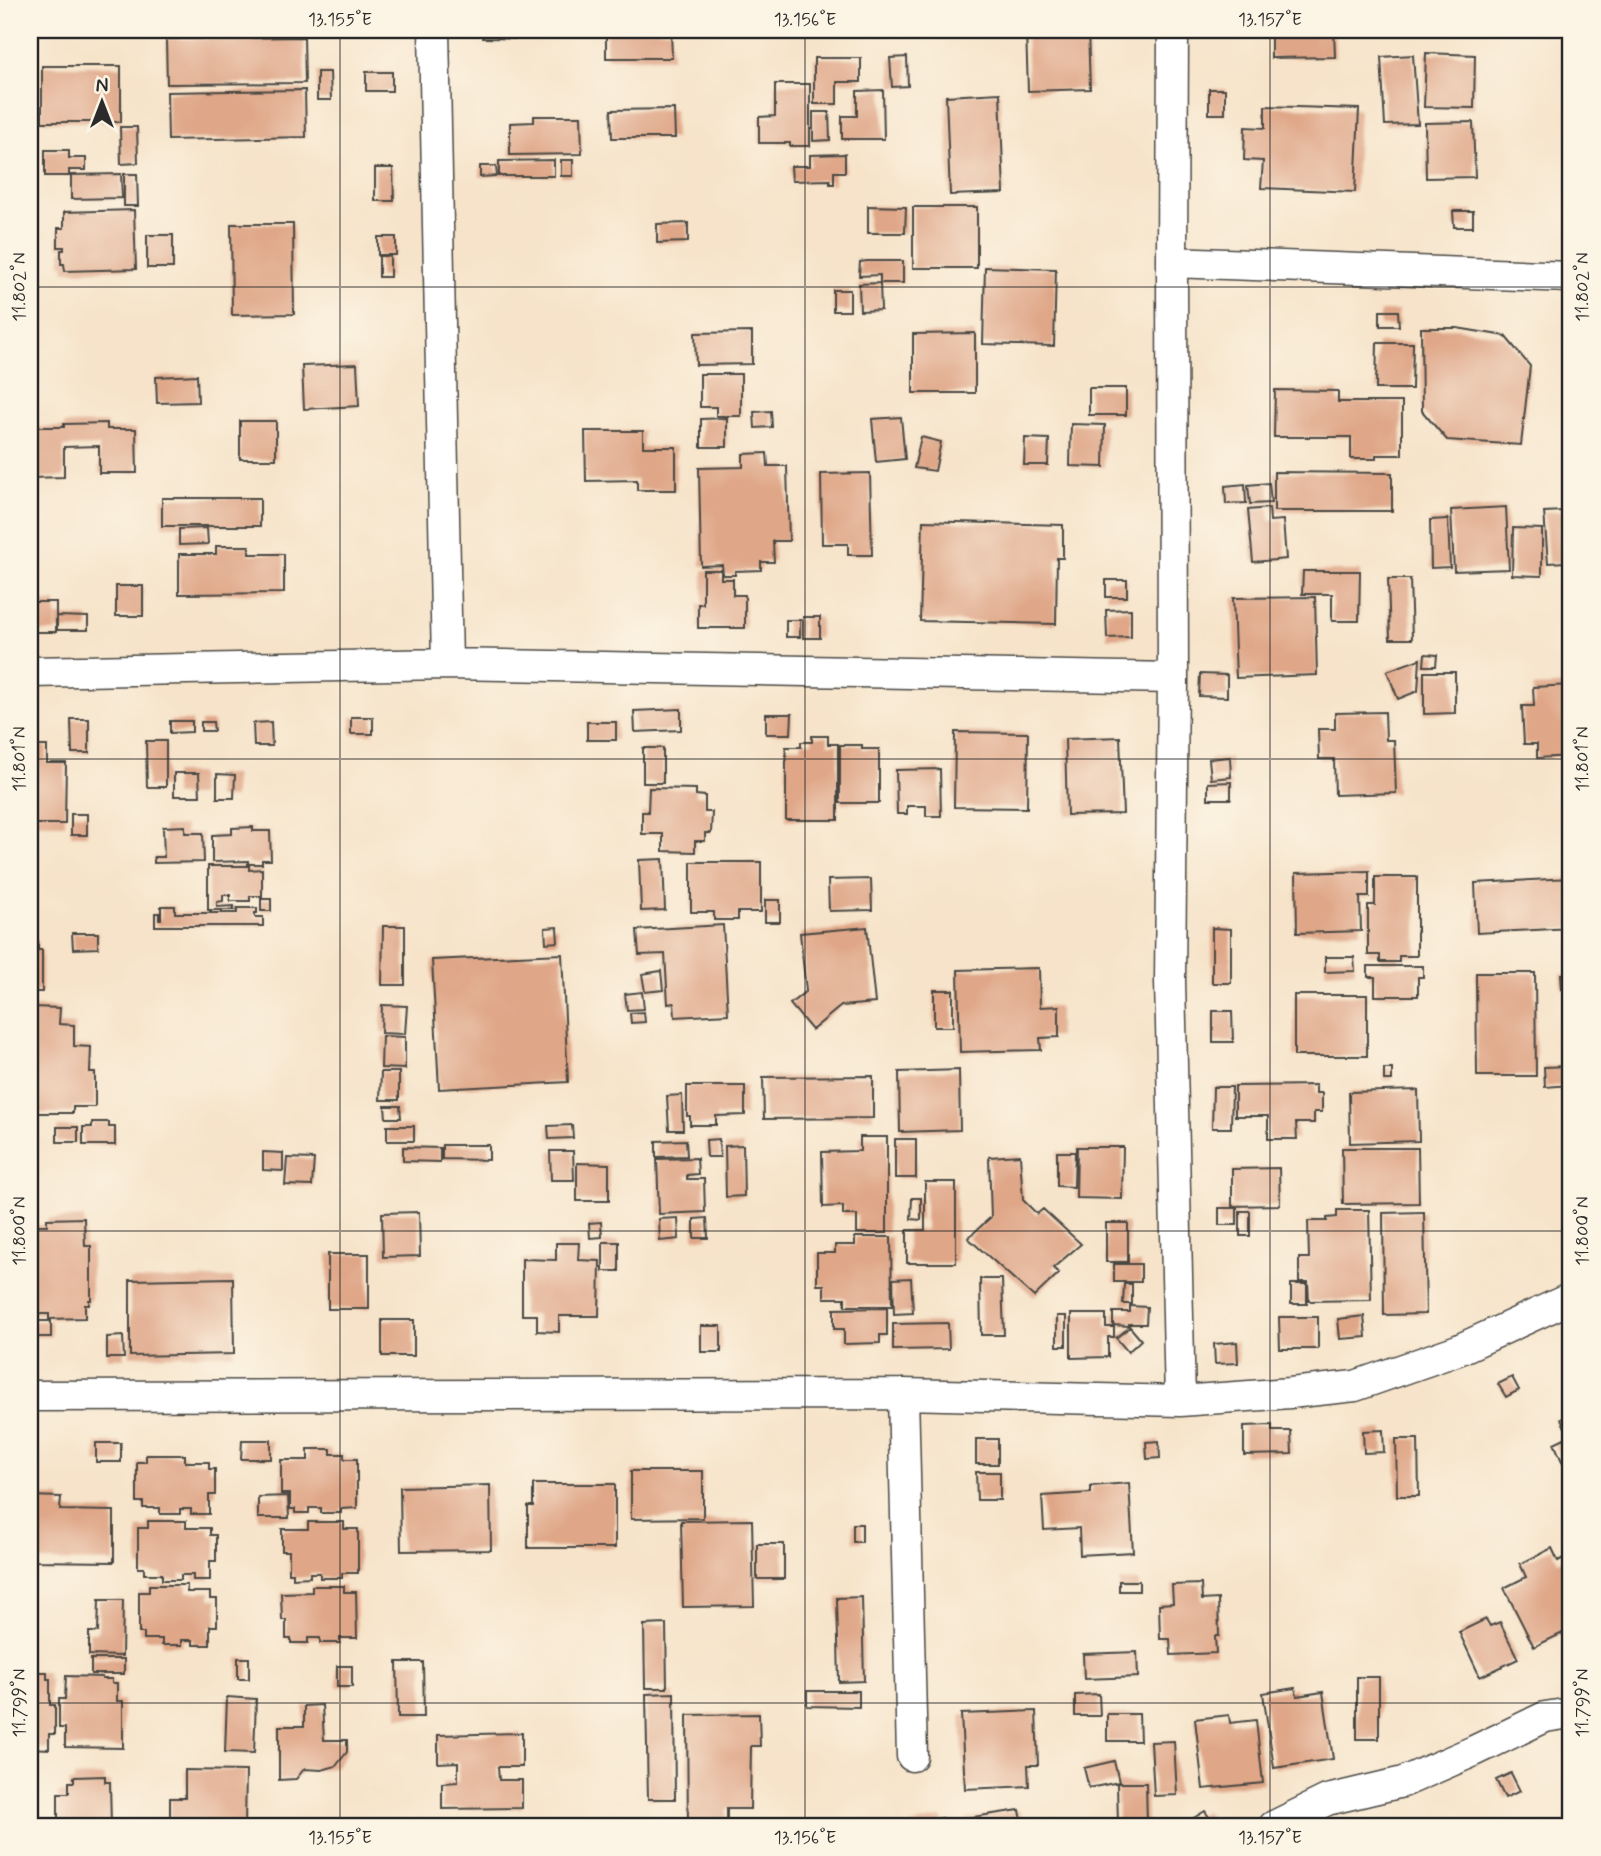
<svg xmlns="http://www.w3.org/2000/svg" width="1601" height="1856" viewBox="0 0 1601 1856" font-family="Mynerve,sans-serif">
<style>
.building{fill:#dfa687}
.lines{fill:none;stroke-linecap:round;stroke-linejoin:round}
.minor-casing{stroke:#494743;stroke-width:33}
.minor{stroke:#fff;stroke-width:30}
.ticks{fill:none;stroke:#2b2b2b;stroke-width:2;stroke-opacity:0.45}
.neatline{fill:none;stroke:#2b2b2b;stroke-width:2.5}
.ticks-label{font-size:18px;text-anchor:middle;fill:#2b2b2b}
</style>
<rect width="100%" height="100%" fill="#fcf5e5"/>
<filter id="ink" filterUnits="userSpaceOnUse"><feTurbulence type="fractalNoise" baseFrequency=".0143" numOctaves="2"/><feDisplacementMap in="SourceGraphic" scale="14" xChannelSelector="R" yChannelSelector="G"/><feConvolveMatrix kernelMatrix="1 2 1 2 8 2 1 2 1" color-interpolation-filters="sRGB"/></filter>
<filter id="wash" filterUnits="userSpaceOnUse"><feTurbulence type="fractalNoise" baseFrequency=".00686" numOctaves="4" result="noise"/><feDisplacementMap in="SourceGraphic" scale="28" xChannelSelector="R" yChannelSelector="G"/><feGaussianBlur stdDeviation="1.57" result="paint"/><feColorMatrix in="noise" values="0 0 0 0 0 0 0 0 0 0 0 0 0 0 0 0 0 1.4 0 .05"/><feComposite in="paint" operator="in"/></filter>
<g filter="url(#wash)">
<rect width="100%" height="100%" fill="#f6e3c9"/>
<g id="blocks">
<path class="building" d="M483,30H548V39L483,38Z
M606,30H671L672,58H606Z
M1026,30H1088L1090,89L1028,91Z
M1271,30H1334L1335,57L1271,58Z
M304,37L305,83L167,84L166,39Z
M1426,53L1475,55L1474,108L1424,107Z
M1413,55L1418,124L1385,125L1381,57Z
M907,57L908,86L892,87L890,58Z
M814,58H861V82H837V104H814Z
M42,66H121V122H42Z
M317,72H330L331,100H317Z
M366,72H392V91H366Z
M775,84H810V146H790V143H759V117L775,116Z
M1209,89H1225V114H1209Z
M305,90L306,137L168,140L167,92Z
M883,90L884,139H842V116H857V91Z
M1000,93L1004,193L950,195L946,96Z
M1265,106L1359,109L1355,192L1261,188L1263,161L1244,160L1245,127L1265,128Z
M674,109L675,138H612L611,110Z
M813,112H829L830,140L813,141Z
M534,116H581L582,154L510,155V123L534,122Z
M1473,122L1475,177L1426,178L1425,123Z
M120,127H137L138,163L121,164Z
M45,150H69V158H86V170H69V176H45Z
M845,154V172H834V184H830V180L792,181L791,166H810V155Z
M554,160V176H499V161Z
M561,160H573V176H561Z
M480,166H496L497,176L480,177Z
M375,168H393L394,201H375Z
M121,174L122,198L71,199V175Z
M124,174H137L138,206H124Z
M868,206L906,207L905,233H868Z
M913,207H977V268H913Z
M134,210L136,269L65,271L64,264H61V250H64V247H58V228H64V212Z
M1453,211H1473V227H1454Z
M688,223V242L657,243V224Z
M231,224H293L294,314L232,315Z
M147,235H173V268H147Z
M378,237H396V255H378Z
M379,256H390V277H379Z
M867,261H903V283H880L881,310L860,311L859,284L880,283V275L859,276L860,262Z
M985,267L1056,269L1054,346L983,344Z
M833,290H850V311H833Z
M1380,311H1398L1399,326H1380Z
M1421,328H1457L1505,336L1530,366L1521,445L1447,440L1422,411Z
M752,332V364L696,365L695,333Z
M975,333V393H913V334Z
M1377,343H1413L1412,389H1376Z
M357,364L359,406L304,409L302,366Z
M700,374H741V416H716V407H700Z
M197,375L198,402L157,403L156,377Z
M1089,388H1126V415H1089Z
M1275,390L1338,391V402H1402V455H1376V459H1351V437H1274Z
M771,411L772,427L755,428L754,412Z
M901,417L905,459L876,462L872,419Z
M727,418V447H701V419Z
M240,421H276V459H240Z
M107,423V429H136L137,473H99V446L64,447V477L30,478V427H64V424Z
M1071,424L1105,425L1104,467L1070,466Z
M585,431H643V447H676V490H637V480L586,481Z
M921,437L941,442L935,471L914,468Z
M1025,438L1049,439L1048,465H1024Z
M767,453L768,466H787L789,541H773L774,562H761V570L735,571V575H723L722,565L701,566L699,468L743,467V454Z
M1274,472L1392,473V511H1274Z
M870,473L872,555H848V544H822L821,474Z
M1269,483L1271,503L1250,504L1248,485Z
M1245,484L1246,503L1226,504L1225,486Z
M162,498H260V526H162Z
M1506,507L1509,569L1454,571L1451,510Z
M1269,508L1270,521L1283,520L1286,559L1253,562L1248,510Z
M1563,511L1566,562L1548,563L1544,512Z
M1567,513H1571V569H1569Z
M1448,519L1450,567L1431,568L1430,520Z
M923,521L1063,525V558H1057L1056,624L920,621Z
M207,528L208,544L179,545V529Z
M1513,528L1542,529V576L1512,575Z
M216,546H249V554H284V593L179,594V554H216Z
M703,570H721V579H733V595H745V628H698V604H703Z
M1303,571H1360L1359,621H1332V594H1302Z
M1388,579H1410L1412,639H1390Z
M1106,580H1127V597H1106Z
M116,586H143V616H116Z
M1315,597L1317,675L1236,678L1233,598Z
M30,602H56V632H30Z
M1131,609V637L1107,638L1106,610Z
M57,616L88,617V630H57Z
M803,617H820V638H803Z
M786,620H800V637H786Z
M1425,654L1437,655L1436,666H1424Z
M1420,659L1418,691L1398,699L1387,671Z
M1424,672H1455V713L1424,714Z
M1200,674L1227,675V697L1199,696Z
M1571,685V756L1537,758V744H1524L1522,706H1534L1533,687Z
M681,709V730L635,732L634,711Z
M1385,712L1386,740H1394L1396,793L1335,795L1334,759H1319L1318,729H1335V713Z
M766,714H792L791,734H766Z
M351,717H373V734H351Z
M71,719H89V753H72Z
M170,721H192V732L170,733Z
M201,722H213L214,731H201Z
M271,722L272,746H254L253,723Z
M587,722H616V740H587Z
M955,732L1028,733L1027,808L954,807Z
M812,736H828V744H838V820H786V747H801V742H812Z
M1120,737L1123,814L1067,815L1065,739Z
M146,741H166V787H147Z
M840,745H862V749H879V803H840Z
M30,746H47V763H66L65,824H30Z
M643,748H663V783H643Z
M1230,757L1231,777L1211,779L1209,759Z
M940,769L941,816H926V806H907V814H897L896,770Z
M174,773H199L200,796H174Z
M217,774L235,775L234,798H217Z
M1231,782V799H1208V783Z
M649,788L696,789V795L705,796V812H712L711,833H705V841H695V852L663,851V834H642V812H648Z
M71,814H87V835H71Z
M185,826V833H203L204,862L154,863V857H164L163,827Z
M253,827V831H270L271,860H262V864H248V861L212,862V835L232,834V828Z
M663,859L665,910L641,911L639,860Z
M691,862H761V912H738V920H714V912H691Z
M208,866H249V870L262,869V896H250V901H230V895H223V901L217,902V907L234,906V910H208Z
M1369,871V897H1360L1361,931L1297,933L1296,873Z
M1375,877H1417V956H1399V962H1380V955H1368V905H1375Z
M1571,878V928L1477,933L1475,883Z
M871,879L872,910L829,911L828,880Z
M261,899H271V911H261Z
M765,900H780V922H765Z
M161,906H175V913H237V908H257V913H255V917H263V926H155V913H159V919H161Z
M723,925L728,1014L675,1017L674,1003L668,1004L665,954L639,955L637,930Z
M383,926H405V985H382Z
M557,927L558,942L546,943L545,928Z
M867,927L875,1003L841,1006L812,1030L790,1004L806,991L800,933Z
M1212,928L1231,929V983H1212Z
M72,933H98V948L73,949Z
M30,941H38V950H42V992H30Z
M562,954L568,1082L439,1089L432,960Z
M1325,957H1354L1355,971L1325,972Z
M1368,966H1423V977H1418V996H1375V977H1368Z
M1039,968L1040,1007L1059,1006V1037L1040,1038L1041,1050L960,1052L958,970Z
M661,971L663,990L645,992L642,974Z
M1476,973H1535L1536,1076H1477Z
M1561,974H1571V989H1562Z
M934,990H953V1027H934Z
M642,992L644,1009L627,1010L625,994Z
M1294,995H1367V1056H1294Z
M382,1005L407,1006L405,1034L381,1033Z
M32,1007L60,1008L59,1024L74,1025V1046L91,1047L90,1072H95V1107H73V1113H30V1011H32Z
M1213,1011H1232L1233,1042H1213Z
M644,1012L645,1022L631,1023L630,1013Z
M382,1036L405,1037V1069L381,1068Z
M1570,1066L1571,1085L1545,1087L1544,1067Z
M1384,1069H1392V1080H1384Z
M959,1070L960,1130L900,1132L899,1072Z
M381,1072H399V1100H380Z
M873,1076V1118L764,1119L763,1077Z
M1316,1085V1093H1322V1112H1314V1123H1296L1297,1139H1268V1116H1235V1086Z
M687,1086H745V1115L716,1116V1125H690V1116H687Z
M1213,1087H1232L1231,1128H1212Z
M1418,1090L1419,1141L1350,1143L1349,1092Z
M682,1095L683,1130H669L667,1096Z
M385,1106H400L401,1118H386Z
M92,1122H109V1127H115V1145H83V1127H92Z
M572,1125L573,1138L549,1139L548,1126Z
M387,1126H414V1141H387Z
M57,1127H78V1142H57Z
M860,1137H887V1233H857V1215H843V1206L823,1207L822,1152L860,1151Z
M719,1139L720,1157H707L706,1140Z
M895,1139H916V1178H895Z
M686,1140L687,1156L656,1157V1141Z
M442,1145H489V1160L442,1159Z
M743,1145L744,1196L726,1197L725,1146Z
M403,1147L440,1148V1162L403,1161Z
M1077,1147H1123L1122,1199L1076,1198Z
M1342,1148H1418L1419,1203L1343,1204Z
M550,1151H573L574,1180H551Z
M263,1152L283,1153V1171L263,1170Z
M1057,1152H1075L1074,1187L1057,1186Z
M1020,1155L1023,1200L1037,1214L1043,1209L1081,1244L1053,1268L1059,1273L1034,1297L968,1238L991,1217L989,1157Z
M287,1158L314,1159L312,1186L285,1185Z
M697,1158L698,1174L687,1175V1179H704L705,1212L659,1214L657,1159Z
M577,1163L609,1164V1201H577Z
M1279,1168L1280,1205L1232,1206V1169Z
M925,1182H956V1263H907V1230H925Z
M912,1198H921V1220L911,1219Z
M1219,1208H1237V1225H1219Z
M1337,1210H1369L1371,1300L1309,1301L1308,1282H1299V1258H1309L1308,1221H1327V1218L1337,1217Z
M1240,1211H1250V1236H1240Z
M419,1212L420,1256L383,1257L382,1213Z
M1424,1212L1426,1314L1384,1315L1383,1213Z
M84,1218L85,1246H91V1300H89V1305H85V1318L49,1319V1314H30V1225H47V1219Z
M678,1218L679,1239L660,1241L659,1219Z
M707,1218L708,1238H694V1219Z
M601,1222L602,1237L590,1238L589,1223Z
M1106,1223H1128V1262H1106Z
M855,1237H891L892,1306H845V1298H824V1285H817V1253H835V1245H855Z
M603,1242H619V1271H603Z
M556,1243H579L578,1260L600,1261L599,1316H559V1332L537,1331V1315H522V1259L556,1260Z
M328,1254H369V1309H328Z
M1114,1264H1141V1282H1114Z
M233,1278L234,1354L130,1356V1280Z
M911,1278L913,1313L894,1314L893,1279Z
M980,1279H1002L1004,1335H981Z
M1124,1284H1132V1304H1123Z
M1291,1284H1307V1304H1291Z
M1130,1306L1147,1307L1146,1324H1129V1326L1113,1325V1312H1130Z
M887,1308V1335H880V1343L844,1344V1329H834V1309Z
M1071,1314H1106V1327H1114V1337H1108V1357L1071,1358Z
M1057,1316H1066V1346H1057Z
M1364,1316L1366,1337L1340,1339L1338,1319Z
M1279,1317H1318V1349H1280Z
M382,1320H414V1356H382Z
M31,1321H51V1337H31Z
M948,1323L949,1349L893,1350V1324Z
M701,1326H721V1352H701Z
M1130,1327L1141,1340L1128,1352L1116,1338Z
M123,1336L124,1358H107V1337Z
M1237,1342L1238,1363L1215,1364L1214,1344Z
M1512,1377L1519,1390L1506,1397L1498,1384Z
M1571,1414V1482L1554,1443L1569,1436L1561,1419Z
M1272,1425V1431H1291L1292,1454L1244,1455V1426Z
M1383,1430L1384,1452L1364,1453L1363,1431Z
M976,1439H998V1464H976Z
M1396,1439H1418L1419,1496H1397Z
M242,1440H271V1459H241Z
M1159,1441L1160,1458L1147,1459L1146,1442Z
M96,1443H121V1462H96Z
M308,1449H331V1454H344V1459H357V1508L341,1509V1513H321V1508H309V1513H295V1509H290V1494H281V1460H308Z
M146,1455H185V1462H209V1469H215V1495H209V1514H191V1509H180V1514H160V1508H143V1502H137V1462H146Z
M631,1471H703V1518L631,1519Z
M976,1472H1000V1500H977Z
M1129,1483L1133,1552L1080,1555L1079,1528L1044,1530L1042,1496L1091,1493V1486Z
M533,1484H615V1548H528V1506H533Z
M490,1485L491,1550L401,1551L400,1487Z
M30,1496L61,1497L60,1510L114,1511V1562L30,1561Z
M288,1496L289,1518H258V1497Z
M752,1520L754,1606L683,1607L681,1521Z
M148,1521H186V1528H210V1535H216V1561H210V1580H193V1575H181V1580H162V1574H144V1568H138V1528H148Z
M308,1522H344V1529H358V1573H342V1578H320V1573H310V1577L293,1578V1573H289V1551H282V1529H308Z
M853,1524H862V1542H853Z
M757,1544H784V1579H757Z
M1552,1548L1558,1561L1571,1554V1629L1534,1647L1504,1588L1526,1577L1520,1564Z
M1119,1581H1139V1591H1119Z
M1201,1584L1202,1600L1218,1599L1219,1636H1215L1216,1653L1171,1655L1170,1639H1160L1159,1604L1173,1603L1172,1585Z
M149,1585H187V1592H210V1599H217V1626H210V1645H193V1640H182V1645H162V1639H144V1633H139V1592H149Z
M312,1586H344V1592H356L357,1638H340V1643H320V1638H308V1643H291V1639H286V1620H282L281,1593L312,1592Z
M862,1597L864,1681L839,1682L837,1598Z
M99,1600H123L122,1656L89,1655V1632H98Z
M1486,1619L1490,1626L1500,1622L1518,1659L1480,1677L1459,1632Z
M666,1624L667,1688H645L644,1625Z
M1137,1652L1138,1677L1084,1679L1083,1654Z
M238,1658H249V1679H238Z
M91,1659H124V1674H91Z
M397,1662H423L424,1717H398Z
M337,1666H352V1687H337Z
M30,1672H47V1679H50V1705H55V1734H49V1749L30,1748Z
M66,1676L102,1677V1679H112V1683H117V1701H123V1748L65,1747V1728H59V1699H65Z
M1357,1677H1379V1739H1357Z
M1295,1688L1297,1696L1323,1692L1333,1759L1274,1768L1263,1693Z
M807,1691H859V1707L807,1706Z
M674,1693L675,1799H648L646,1694Z
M1099,1694L1100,1716H1075V1695Z
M227,1697L256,1699L254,1753L225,1752Z
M322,1705L324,1740H347V1752L336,1766L322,1770L304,1769L296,1779L279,1780V1726H304V1706Z
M1036,1711L1038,1765H1028L1029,1786L965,1789L961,1714Z
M759,1714L760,1746H751L750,1809H727V1826H688L687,1715Z
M1107,1714H1139L1140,1741H1107Z
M1229,1715L1230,1723L1256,1720L1263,1783L1203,1789L1195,1719Z
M522,1733V1767H498L499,1780H522V1808L442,1809V1783L458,1782V1762L438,1763V1735Z
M1174,1741L1177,1795L1154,1796L1151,1742Z
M1114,1761L1119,1782L1089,1788L1084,1768Z
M185,1770L246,1771L245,1826H170V1798H185Z
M1511,1773L1520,1791L1505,1798L1496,1780Z
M105,1776V1782H110L111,1826H65V1821L58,1822V1793H69V1782H74V1777Z
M1117,1783H1146L1147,1824L1118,1825Z
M1020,1810L1023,1826H968L966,1818Z
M1205,1811L1212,1822L1205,1826H1196L1192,1819Z
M942,1818L943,1826H911V1825Z
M678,1822V1826H642V1824Z"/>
</g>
</g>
<g filter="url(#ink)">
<use href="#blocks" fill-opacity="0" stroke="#494743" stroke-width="2"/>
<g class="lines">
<defs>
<path id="minor" d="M434,30L447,664
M1173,30L1172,262L1173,678L1170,981L1180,1401
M1172,262L1571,277
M30,672L447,664L1173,678
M903,1394L912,1756
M30,1396L903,1394L1180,1401L1290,1393L1355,1386L1458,1350L1571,1298
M1274,1826L1327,1800L1403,1782L1474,1751L1545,1717L1571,1713"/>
</defs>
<use href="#minor" class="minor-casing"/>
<use href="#minor" class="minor"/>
</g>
</g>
<path class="ticks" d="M340,30V1826M805,30V1826M1270,30V1826M30,287H1571M30,759H1571M30,1231H1571M30,1703H1571"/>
<rect width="1601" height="1856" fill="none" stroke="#fcf5e5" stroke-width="77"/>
<g transform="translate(102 102)" stroke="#fcf5e5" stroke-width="5" paint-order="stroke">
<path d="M0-5L12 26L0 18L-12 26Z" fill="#2b2b2b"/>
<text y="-10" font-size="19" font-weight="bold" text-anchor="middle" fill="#2b2b2b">N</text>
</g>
<rect x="38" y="38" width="1524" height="1780" class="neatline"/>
<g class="ticks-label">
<text x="340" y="25">13.155°E</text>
<text x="805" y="25">13.156°E</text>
<text x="1270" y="25">13.157°E</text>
<text transform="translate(19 287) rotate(-90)" y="6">11.802°N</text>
<text transform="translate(1582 287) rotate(-90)" y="6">11.802°N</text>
<text transform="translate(19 759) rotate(-90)" y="6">11.801°N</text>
<text transform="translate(1582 759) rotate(-90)" y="6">11.801°N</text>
<text transform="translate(19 1231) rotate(-90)" y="6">11.800°N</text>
<text transform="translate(1582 1231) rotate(-90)" y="6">11.800°N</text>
<text transform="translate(19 1703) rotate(-90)" y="6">11.799°N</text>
<text transform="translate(1582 1703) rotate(-90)" y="6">11.799°N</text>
<text x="340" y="1843">13.155°E</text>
<text x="805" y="1843">13.156°E</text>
<text x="1270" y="1843">13.157°E</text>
</g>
</svg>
